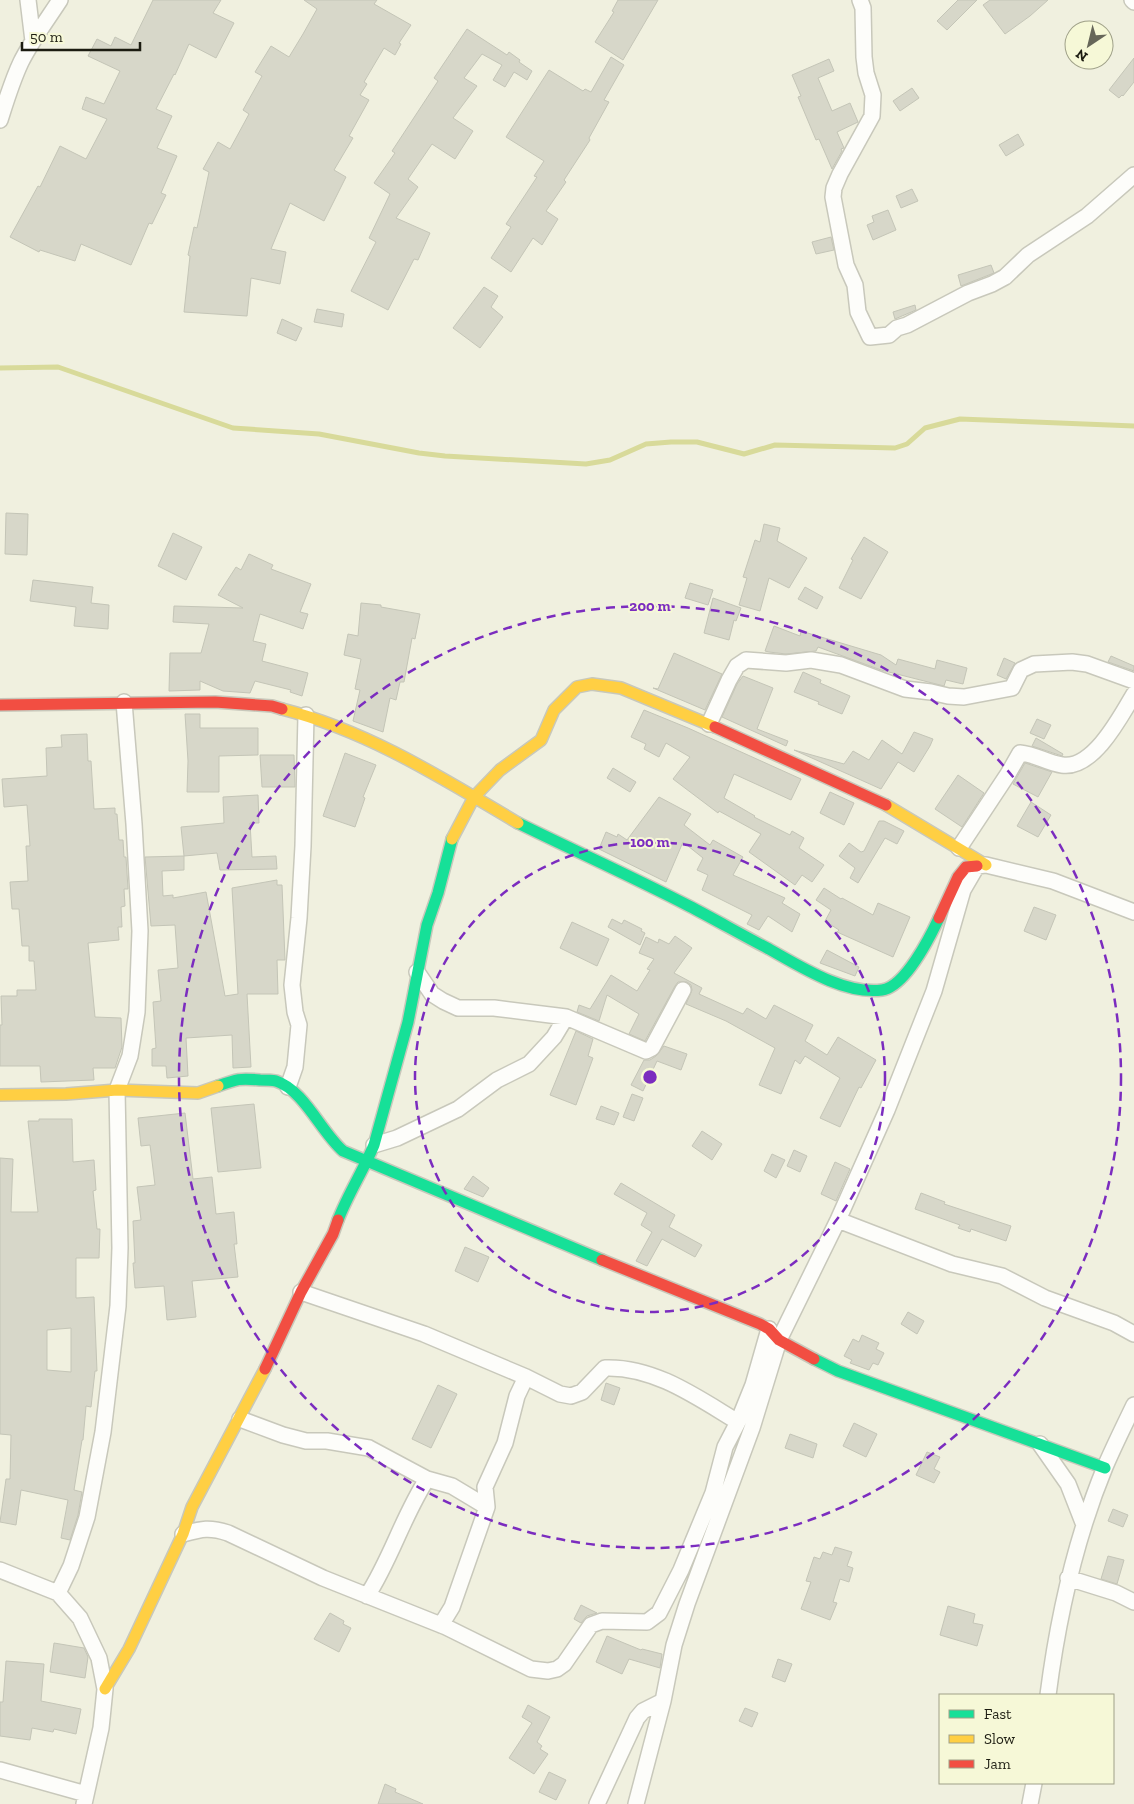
<svg xmlns="http://www.w3.org/2000/svg" width="1134" height="1804" viewBox="0 0 1134 1804" font-family="'Zilla Slab',serif">
<style>
.lines{fill:none;stroke-linecap:round;stroke-linejoin:round}
.stream{stroke:#d8da9a;stroke-width:5}
.building{fill:#d7d7c9;stroke:#c4c5b7;fill-rule:evenodd}
.street-casing{stroke:#c8c8bb;stroke-width:18}
.fast-casing{stroke:#c8c8bb;stroke-width:14}
.slow-casing{stroke:#c8c8bb;stroke-width:14}
.jam-casing{stroke:#c8c8bb;stroke-width:14}
.street{stroke:#fdfdfa;stroke-width:15}
.fast{stroke:#16e098;stroke-width:11}
.slow{stroke:#ffcf43;stroke-width:11}
.jam{stroke:#f24e42;stroke-width:11}
.ring{fill:none;stroke:#7b2cbf;stroke-width:2.5;stroke-dasharray:9 6}
.centre{fill:#7b2cbf;stroke:#f6f8d7;stroke-width:2.5}
.ring-label{font-size:15px;text-anchor:middle;font-weight:bold;fill:#7b2cbf;stroke:#f6f8d7;stroke-width:4;stroke-linejoin:round;paint-order:stroke}
</style>
<rect width="100%" height="100%" fill="#f0f0df"/>
<g class="lines">
<path class="stream" d="M0,368L58,367L233,428L319,434L419,453L445,456L586,464L610,460L646,444L671,442H697L744,454L775,445L895,448L907,444L925,428L960,419L1134,426"/>
</g>
<path class="building" d="M153,0H221L213,13L234,23L216,58L189,44L175,75L174,74L156,109L172,116L157,148L177,156L161,193L166,195L152,224L149,223L131,265L81,244L75,261L40,250L39,252L10,237L38,186L40,187L60,146L86,159L107,119L82,109L86,97L104,104L120,71L88,56L97,39L111,46L115,37L131,45Z
M304,0H377L374,4L411,25L399,43L401,44L395,55L384,48L364,82L367,84L360,95L369,100L349,136L353,138L334,170L346,177L324,221L290,203L271,249L286,252L280,284L251,278L247,316L184,312L190,256L188,255L194,227L197,228L209,172L203,169L218,142L230,149L249,114L243,110L262,76L255,72L271,46L289,57L303,34L317,9Z
M618,0H658L623,60L595,42L614,12L612,11Z
M958,0H977L947,30L937,21Z
M990,0H1048L1030,16L1005,34L983,5Z
M467,29L507,55L509,52L520,60L519,62L532,71L527,80L514,72L505,87L493,80L502,65L482,54L464,78L477,86L453,118L473,131L455,159L432,144L408,179L418,187L396,218L430,233L418,260L414,259L388,310L351,291L376,242L369,238L390,194L374,183L395,153L392,151L438,81L434,78Z
M611,57L624,65L604,100L609,102L589,138L590,140L564,180L566,182L546,211L558,219L542,245L533,238L511,272L491,258L511,227L506,224L537,177L534,176L544,161L506,137L549,70L583,91L585,89L591,92Z
M1134,58V82L1123,96L1122,95L1119,98L1109,90Z
M829,59L834,71L818,78L832,111L850,103L858,122L837,132L844,148L841,149L842,151L832,169L819,139L816,140L798,97L801,96L792,75Z
M912,88L919,98L900,111L893,101Z
M1018,134L1024,145L1006,156L999,145Z
M912,189L918,201L901,208L896,196Z
M888,210L896,230L873,240L867,225L874,222L872,216Z
M831,237L834,250L816,254L812,242Z
M991,265L994,273L961,286L958,275Z
M484,287L498,296L491,307L503,317L480,348L453,328Z
M915,305L916,310L895,319L893,312Z
M317,309L344,314L342,327L314,322Z
M282,319L302,328L296,341L277,333Z
M6,513L28,514L27,555L5,554Z
M764,524L780,528L777,541L807,558L789,588L769,578L760,611L739,605L747,578L743,577L755,540L760,542Z
M173,533L202,547L186,580L158,566Z
M864,537L888,552L861,599L839,588L853,560L851,559Z
M249,554L273,565L271,569L311,584L300,612L308,614L303,629L260,614L253,641L266,644L262,661L308,673L302,696L290,692L291,690L255,681L250,693L223,691L200,681V690L169,691L170,653H201L209,624L173,622L174,606L243,608L218,595L236,567L241,570Z
M33,580L93,587L91,603L109,605L108,629L74,626L76,607L30,601Z
M690,583L713,590L708,605L685,598Z
M805,587L823,597L817,609L798,599Z
M713,598L741,608L736,621L734,620L729,640L704,633Z
M361,603L381,605V607L420,614L415,639L412,638L404,682H400L396,700L390,698L383,732L353,721L360,690L355,689L361,659L344,655L348,634L358,636Z
M774,626L800,636L801,631L881,655L896,665L898,659L935,669L937,660L967,668L963,684L946,680L944,686L881,670L818,647L816,651L786,654L769,652L765,651Z
M674,653L722,674L705,710L653,688L658,689Z
M1111,656L1134,666V671L1108,662Z
M1004,658L1015,663L1006,679L997,675Z
M803,672L821,680L820,683L850,696L842,714L818,704L819,702L794,692Z
M743,676L773,688L757,729L788,741L786,746L722,717L737,684Z
M644,710L688,728L801,779L791,800L734,774L724,798L755,816L754,817L790,835L792,831L804,838L799,848L824,865L812,882L802,875L795,885L749,852L761,834L719,811L718,813L673,779L690,757L666,743L659,757L644,749L646,744L631,737Z
M185,714H200V728H258V755L219,756V792H187L188,761Z
M1037,719L1051,725L1044,739L1030,733Z
M914,732L933,739L930,746L914,772L898,762L881,789L794,750L844,764L853,751L869,760L882,740L902,754Z
M87,734L88,761H91L94,809L115,808V814H117L119,840H123L124,857H126L128,889H124L125,906L121,907L122,927H118L119,940L88,943L95,1017L121,1018L122,1047L115,1068H93L94,1080L41,1082L40,1066H0V1025H2L1,996H17V990H36L34,961H29V946H22L19,909H12L10,882L28,881L26,846H30L27,805L4,807L2,779L47,776L46,748L62,747L61,735Z
M1036,738L1063,754L1062,756L1032,746Z
M345,753L376,765L363,797L365,798L355,827L323,816Z
M260,755H294L295,787H262Z
M1025,763L1052,772L1038,797L1013,784Z
M613,768L636,782L630,792L607,778Z
M958,775L984,793L962,827L935,809Z
M830,792L854,803L844,825L820,813Z
M258,795L259,823H250L252,857L276,856L277,869L220,870L217,853L184,856L181,827L224,823L223,797Z
M659,797L691,814L684,825L710,845L713,840L743,857L733,875L785,898L782,903L800,914L792,932L768,916L759,930L747,924L752,915L702,890L708,875L697,870L703,858L683,842L666,882L599,849L606,832L617,837L618,834L627,840Z
M1031,802L1051,815L1038,837L1017,826Z
M879,821H884L904,831L897,844L885,838L858,883L850,878L855,868L839,856L849,843L861,852L864,851Z
M184,856V870L162,871L163,896L173,895V898L206,892L225,996L238,994L232,888L277,880V885H282L285,960H277L278,994H247L251,1067L233,1068L232,1035L186,1038L188,1076L167,1078L166,1066H152V1049L156,1048L153,1002L161,1001L158,970L178,968L175,925L151,926L145,857Z
M824,888L841,899L842,898L873,915L878,903L910,917L893,957L837,932L839,930L825,921L831,910L816,900Z
M1034,907L1056,915L1046,940L1024,931Z
M612,919L622,924L624,920L642,929L641,931L645,933L640,945L608,927Z
M572,922L609,939L597,966L560,948Z
M675,936L692,948L674,973L702,988L699,994L743,1014L747,1008L766,1019L774,1005L813,1025L805,1041L827,1055L838,1037L876,1060L861,1088L859,1087L840,1127L820,1118L840,1078L805,1056L800,1064L795,1060L781,1094L759,1085L775,1048L726,1021L686,1004L692,990L691,985L687,982H678L675,986L645,1041L629,1034L639,1014L607,995L599,1021L577,1012L579,1005L590,1009L611,975L637,991L650,970L647,969L654,959L639,953L646,937L658,943L659,939L669,944Z
M827,950L859,967L855,976L820,963Z
M576,1031L593,1039L588,1056L593,1058L576,1105L550,1095Z
M664,1046L687,1054L681,1070L657,1061L643,1091L631,1085L644,1060H650L656,1056Z
M632,1094L643,1098L634,1121L623,1117Z
M254,1104L261,1168L218,1172L211,1108Z
M601,1106L619,1113L614,1125L596,1119Z
M185,1113L193,1179L212,1177L216,1214L234,1212L237,1244H234L238,1277L192,1281L196,1317L167,1320L164,1286L135,1288L133,1263H135L133,1221L141,1220L137,1187L155,1185L150,1145L141,1146L138,1118Z
M39,1119H72L73,1162L94,1160L96,1190L93,1191L97,1229H100L99,1258H76V1298L94,1297L97,1371H95L91,1407L86,1406L83,1440H82L74,1490L82,1492L78,1515L70,1540L61,1538L68,1500L21,1490L16,1525L0,1522L6,1479H10L11,1435L0,1434V1158L13,1159L11,1212H38L28,1121H39ZM71,1328V1372L47,1370V1330Z
M702,1131L722,1144L712,1160L692,1146Z
M794,1150L807,1156L800,1172L787,1166Z
M772,1154L785,1160L776,1178L764,1171Z
M835,1162L850,1169L836,1201L821,1194Z
M473,1176L489,1188L483,1197L464,1189Z
M621,1183L675,1215L669,1227L702,1245L695,1257L662,1239L647,1266L636,1261L652,1232L641,1225L647,1213L614,1194Z
M921,1193L945,1202L944,1204L1011,1226L1006,1241L971,1229L970,1232L958,1228L960,1225L915,1209Z
M465,1247L489,1257L478,1282L455,1271Z
M908,1312L924,1321L917,1334L901,1324Z
M862,1335L879,1343L876,1349L884,1353L878,1365L873,1363L869,1370L850,1363L852,1360L844,1356L853,1339L859,1342Z
M606,1383L620,1388L614,1405L601,1400Z
M438,1385L457,1394L431,1448L412,1439Z
M854,1423L877,1434L866,1457L843,1446Z
M790,1434L817,1444L813,1458L785,1448Z
M927,1452L940,1457L934,1469L940,1472L934,1483L916,1475Z
M1113,1509L1128,1515L1123,1527L1108,1521Z
M835,1547L852,1552L847,1566L853,1568L849,1582L840,1579L833,1602L837,1603L830,1620L801,1609L811,1582L806,1581L814,1557L820,1559L823,1552L832,1555Z
M1108,1556L1124,1560L1117,1584L1101,1579Z
M581,1605L597,1613L587,1616L581,1623L574,1619Z
M948,1606L975,1614L973,1623L983,1625L977,1646L940,1635Z
M330,1613L344,1621L343,1624L351,1628L339,1652L314,1639Z
M607,1636L641,1650L642,1649L662,1654L660,1668L629,1659L622,1674L596,1662Z
M54,1643L84,1648L88,1657L85,1678L50,1672Z
M778,1659L792,1664L785,1682L772,1677Z
M6,1661L44,1664L41,1701L81,1709L76,1734L54,1729L53,1732L32,1728L30,1740L0,1736V1702H3Z
M528,1705L550,1717L537,1742L542,1746L540,1749L548,1754L534,1774L509,1758L532,1723L522,1717Z
M745,1708L758,1713L752,1727L739,1721Z
M549,1772L566,1780L556,1800L539,1792Z
M385,1784L396,1789L395,1792L423,1804H378Z"/>
<g class="lines">
<defs>
<path id="street" d="M28,0L33,41
M860,0L863,8L864,57L866,73L873,95L872,116L840,174L834,188L833,197L846,265L855,285L858,312L870,337L889,335L897,328L907,325L968,293L992,284L1005,277L1028,255L1087,216L1134,175
M1132,0L1134,2
M0,120C6,101 12,81 21,62C32,40 47,20 60,0
M709,724L729,680L737,666L746,660L786,663L811,660L841,665L905,689L931,692L948,696L964,697L1012,688L1021,670L1034,664L1072,662L1087,664L1134,681
M959,848L1008,774L1020,753C1035,754 1047,763 1062,765C1093,770 1121,716 1134,694
M417,972L432,994L443,1001L458,1008H494L566,1017L646,1051L652,1048L683,990
M288,1087L295,1067L299,1025L295,1012L292,985L299,918L303,846L306,715
M374,1145L397,1138L458,1109L497,1080L529,1064L554,1037L566,1017
M838,1220L952,1264L1002,1276L1045,1298L1114,1323L1134,1334
M301,1292L424,1334L526,1377L560,1394L571,1396L582,1392L605,1368C654,1366 698,1398 738,1422
M240,1419L283,1435L306,1441H327L369,1448L427,1479L452,1486L487,1507
M1040,1444L1068,1484L1084,1525
M183,1534C202,1529 209,1527 228,1533L323,1578L446,1627L531,1669L548,1671L557,1669L564,1664L591,1625L602,1621L647,1622L659,1613L681,1570L713,1493L725,1447L738,1422L753,1385L769,1329
M0,1570L58,1593L80,1618L99,1658L105,1689L101,1728L84,1804
M1068,1578L1116,1593L1134,1602
M58,1593L71,1566L87,1517L103,1432L118,1306L120,1248L117,1090L130,1056L137,1012L140,931L134,824L124,702
M367,1596C391,1559 403,1516 427,1479
M441,1625L452,1607L487,1507L485,1487L505,1443L517,1396L526,1377
M1048,1695C1058,1617 1075,1540 1105,1467C1114,1446 1124,1426 1134,1405
M0,1770L86,1794
M597,1804L637,1718L643,1711L663,1701
M636,1804L663,1701L674,1645L687,1604L752,1428L779,1340L838,1220L887,1110L934,991L963,890L977,866L986,865L1053,881L1134,912
M1030,1804L1034,1783"/>
<path id="fast" d="M518,823C575,851 633,877 689,906C716,920 742,935 769,949C801,967 845,995 882,990C905,987 930,937 939,918
M218,1086C237,1079 240,1078 260,1080C265,1080 271,1080 276,1081C304,1090 321,1132 343,1151L602,1260
M338,1220C348,1194 363,1171 374,1145L408,1022L427,925L438,893L452,839
M814,1359L838,1371L1105,1468"/>
<path id="slow" d="M282,709C368,731 442,778 518,823
M886,805L986,865
M452,839L474,797L500,770L541,740L554,710L577,687L592,684L621,688L715,727
M0,1095L66,1094L117,1090L198,1093L218,1086
M105,1689L129,1649L183,1534L192,1507L265,1369"/>
<path id="jam" d="M0,705L215,702L272,706L282,709
M715,727L886,805
M939,918L958,877L966,867L977,866
M602,1260L760,1324L769,1329L779,1340L814,1359
M265,1369L301,1292L333,1234L338,1220"/>
</defs>
<use href="#street" class="street-casing"/>
<use href="#fast" class="fast-casing"/>
<use href="#slow" class="slow-casing"/>
<use href="#jam" class="jam-casing"/>
<use href="#street" class="street"/>
<use href="#fast" class="fast"/>
<use href="#slow" class="slow"/>
<use href="#jam" class="jam"/>
</g>
<g class="ring">
<circle cx="650" cy="1077" r="235"/>
<circle cx="650" cy="1077" r="471"/>
</g>
<circle cx="650" cy="1077" r="8" class="centre"/>
<g class="ring-label">
<text x="650" y="611">200 m</text>
<text x="650" y="847">100 m</text>
</g>
<rect x="939" y="1694" width="175" height="90" fill="#f6f8d7" stroke="#9fa088"/>
<rect x="949" y="1710" width="25" height="8" fill="#16e098" stroke="#9fa088"/>
<text x="984" y="1719" font-size="15" fill="#1c1c11">Fast</text>
<rect x="949" y="1735" width="25" height="8" fill="#ffcf43" stroke="#9fa088"/>
<text x="984" y="1744" font-size="15" fill="#1c1c11">Slow</text>
<rect x="949" y="1760" width="25" height="8" fill="#f24e42" stroke="#9fa088"/>
<text x="984" y="1769" font-size="15" fill="#1c1c11">Jam</text>
<g transform="translate(1089 45) rotate(215)"><circle r="24" fill="#f6f8d7" stroke="#9fa088"/>
<path d="M0-4L9 19L0 12L-9 19Z" fill="#666659"/>
<text y="-8" font-size="14" font-weight="bold" text-anchor="middle" fill="#1c1c11">N</text>
</g>
<path d="M22 42v8h118v-8" fill="none" stroke="#1c1c11" stroke-width="2.5"/>
<text x="30" y="42" font-size="15" fill="#1c1c11" stroke="#f6f8d7" stroke-width="4" paint-order="stroke">50 m</text>
</svg>
